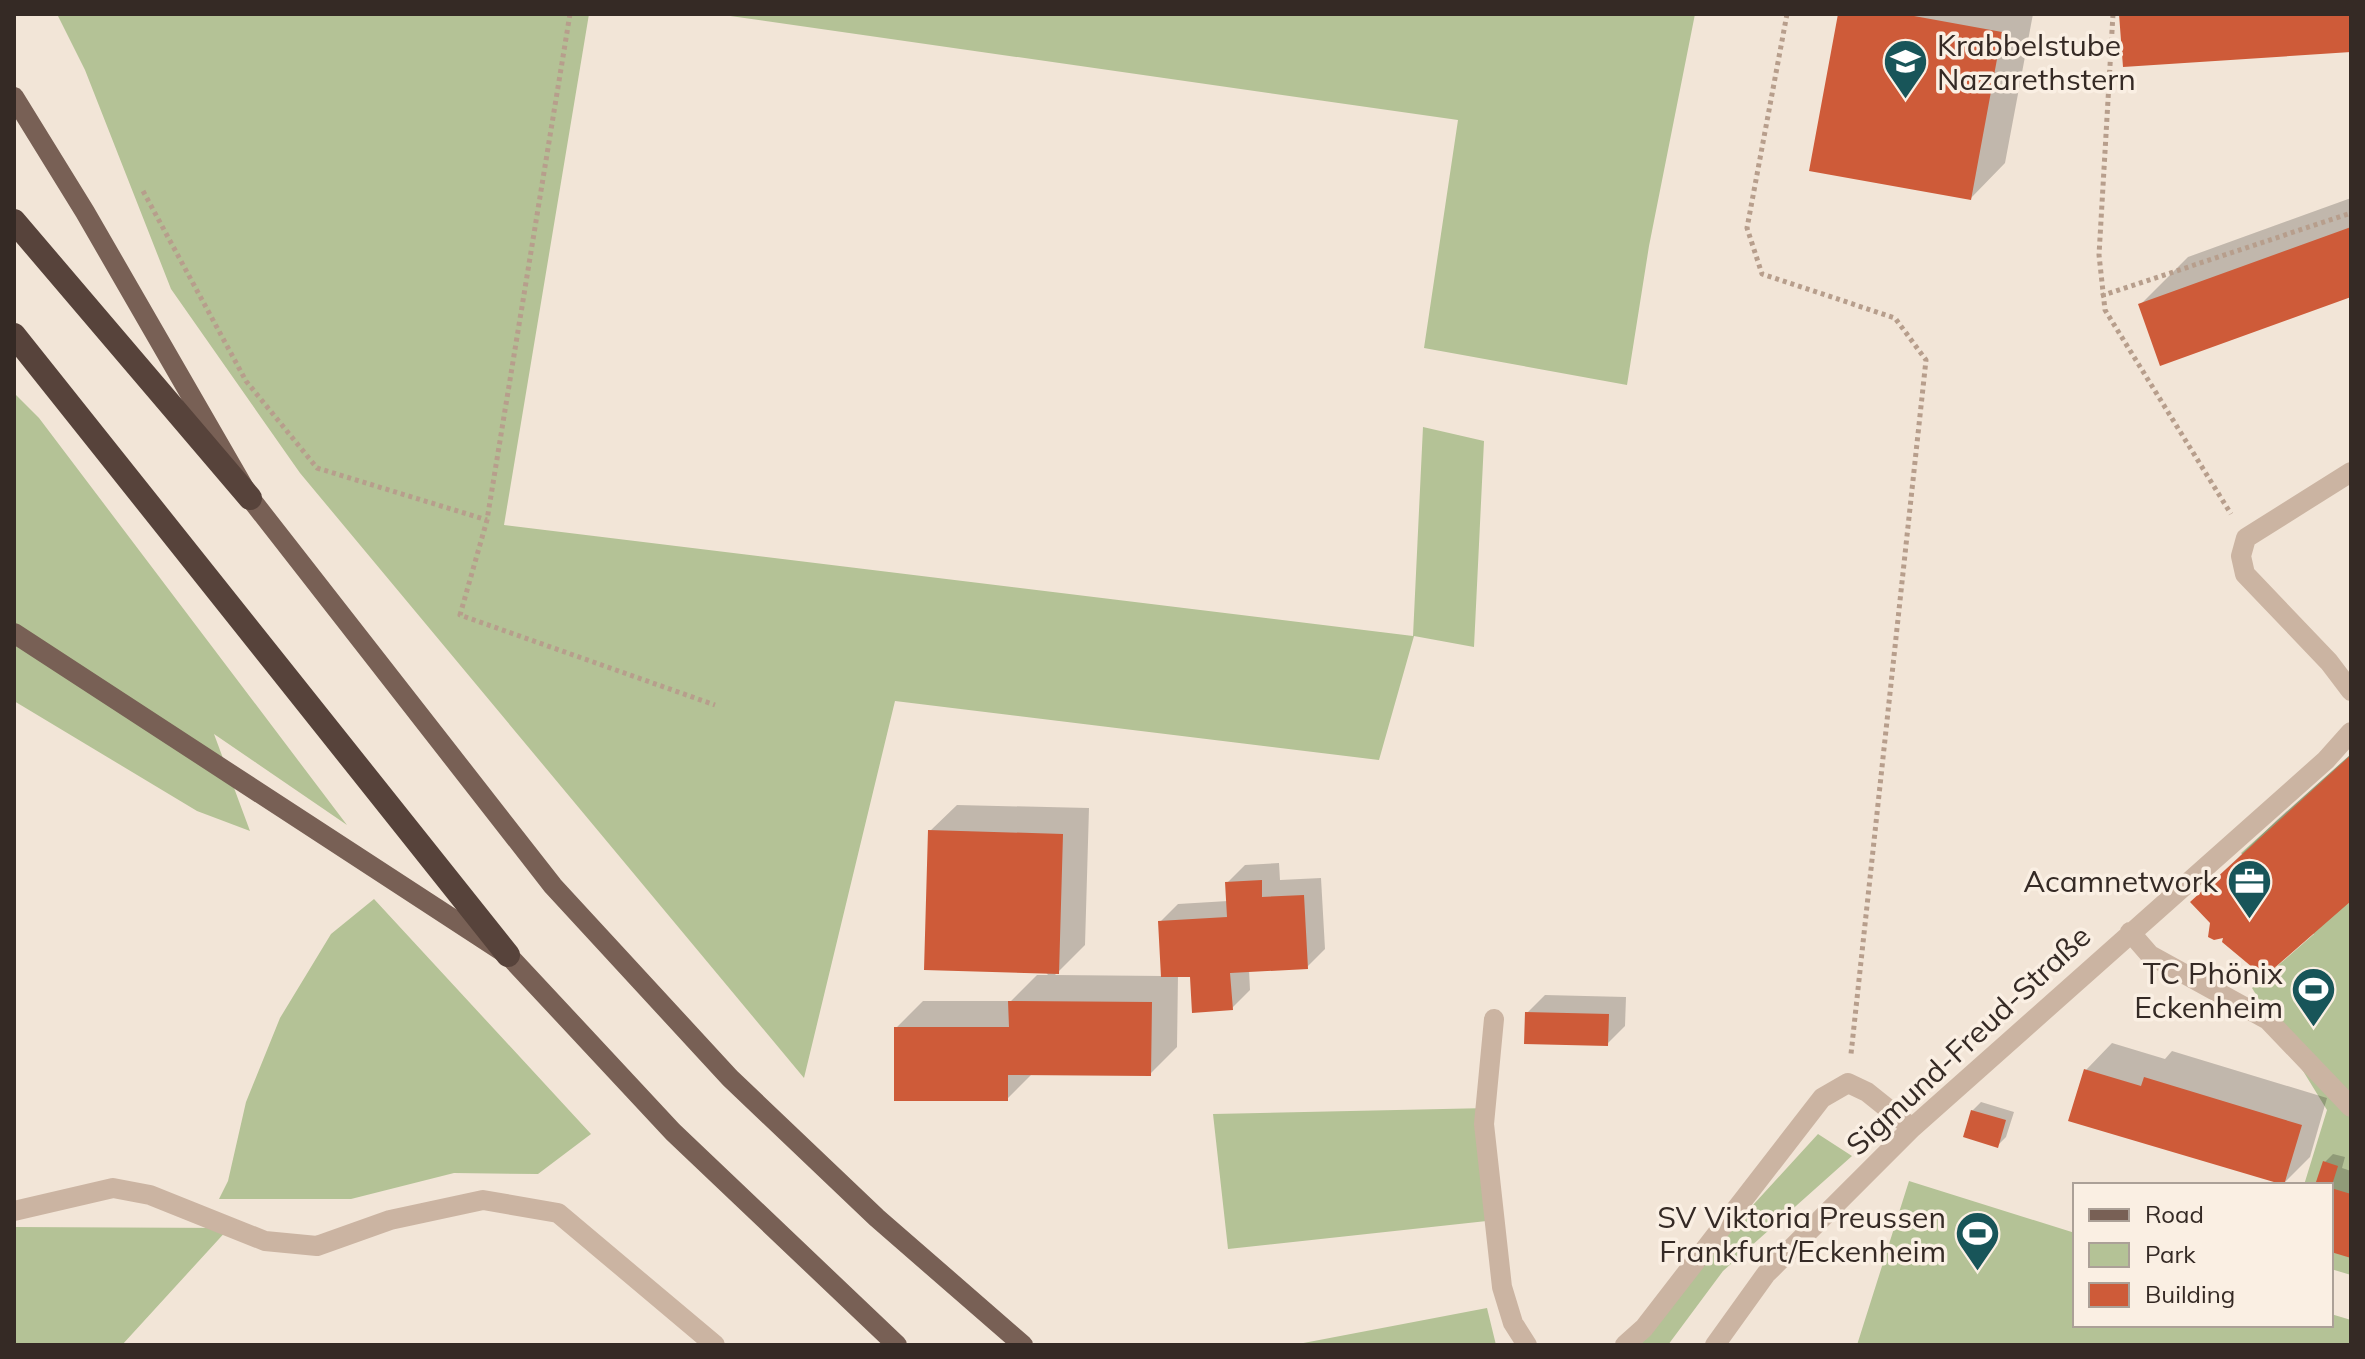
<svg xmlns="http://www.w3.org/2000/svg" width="2365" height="1359" viewBox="0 0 2365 1359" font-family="Mulish,sans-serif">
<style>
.green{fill:#b4c296}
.shadow{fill:#0003}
.building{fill:#ce5b39}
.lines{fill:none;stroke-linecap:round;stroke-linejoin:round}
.path{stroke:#b79e8c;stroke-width:5;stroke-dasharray:4 4;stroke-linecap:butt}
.minor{stroke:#cbb4a2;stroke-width:20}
.major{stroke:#786055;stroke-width:20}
.highway{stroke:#57433b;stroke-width:24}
.labels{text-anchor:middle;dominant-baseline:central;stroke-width:7;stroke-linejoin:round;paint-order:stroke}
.poi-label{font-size:30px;fill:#352a25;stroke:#faefe3;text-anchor:end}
.street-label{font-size:30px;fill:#352a25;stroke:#faefe3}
</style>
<rect width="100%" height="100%" fill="#f2e5d7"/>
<path class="green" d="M57,14H589L504,525L1413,636L1423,427L1484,441L1474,647L1414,636L1379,760L895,701L804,1078L300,473L171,289L85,70Z
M716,14H1695L1649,246L1627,385L1424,348L1458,120Z
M14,393L39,418L347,825L214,734L250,831L197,811L14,701Z
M2351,754V1275L2331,1269V1185H2304L2327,1110L2252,988L2314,934L2241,853Z
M374,899L591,1134L538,1174L454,1173L351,1199H219L228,1181L246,1102L280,1018L331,934Z
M1489,1108L1496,1220L1228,1249L1213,1114Z
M1818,1134L1852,1156L1723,1271L1668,1345H1625Z
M1909,1181L2075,1233V1325H2331V1314L2351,1320V1345H1857Z
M14,1227L229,1228L122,1345H14Z
M1487,1308L1496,1345H1293Z"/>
<path class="shadow" d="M1840,14H2033L2005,163L1971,198Z
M2351,198V295L2141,304L2188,257Z
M2351,754V899L2220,875L2278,819Z
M957,805L1089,808L1085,945L1055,975L1163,976L1160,922L1178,904L1228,901L1227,883L1245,865L1279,863L1280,880L1321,878L1325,949L1307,967L1249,970L1250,990L1232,1008L1192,975H1178L1177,1047L1150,1074L1033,1073L1007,1099L896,1028L923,1001H1011L1037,975H1048L930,831Z
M1545,995L1626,997L1625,1026L1607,1044L1527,1013Z
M2112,1043L2165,1059L2172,1051L2327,1098L2310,1157L2283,1184L2086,1070Z
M1981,1102L2014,1112L2006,1137L1997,1146L1972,1111Z
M2333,1154L2345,1157L2342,1168L2351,1171V1256L2331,1250V1185H2324L2325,1162Z"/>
<path class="building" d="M1838,14H1903L2002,32L1971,200L1809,171Z
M2119,14H2351V52L2123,67Z
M2351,227V297L2160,366L2138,304Z
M2351,755V901L2264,977L2222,942L2223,938L2214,940L2208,937L2210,923L2190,902Z
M928,830L1063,834L1059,974L924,970Z
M1262,880V897L1304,895L1308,969L1230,973L1233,1010L1192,1013L1190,977H1161L1158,921L1227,917L1225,882Z
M1008,1001L1152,1002L1151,1076L1008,1075V1101H894V1027H1009Z
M1525,1012L1609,1014L1608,1046L1524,1044Z
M2084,1069L2141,1086L2144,1077L2302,1125L2284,1185L2068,1121Z
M1971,1110L2006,1120L1998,1148L1963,1137Z
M2323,1161L2338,1166L2332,1185H2315Z
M2331,1188L2351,1194V1258L2331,1252Z"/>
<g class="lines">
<path class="path" d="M570,14L487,520L460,615L715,705
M1787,14L1747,228L1762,274L1895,318L1926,360L1851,1054
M2113,14L2099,255L2105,310L2231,514
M143,191L246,381L317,468L487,520
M2101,296L2351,213"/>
<path class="minor" d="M2351,472L2246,538L2241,556L2245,574L2329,662L2351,691
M2130,932L2150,955L2268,1020L2351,1107
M1494,1019L1484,1124L1502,1287L1513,1323L1527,1345
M14,1211L113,1188L150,1195L265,1241L317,1246L390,1220L483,1200L558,1213L715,1345
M1625,1345L1644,1328L1822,1098L1848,1083L1867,1092L1912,1128
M1715,1345L1766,1274L1912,1128L2326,760L2351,732"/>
<path class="major" d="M14,97L85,212L250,498L553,886L730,1078L877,1218L1023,1345
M14,633L508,955L673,1132L897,1345"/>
<path class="highway" d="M14,221L250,498
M14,335L508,955"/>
</g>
<defs>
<symbol id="school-pin" viewBox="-11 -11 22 30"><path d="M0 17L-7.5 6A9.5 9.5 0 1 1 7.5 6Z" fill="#185559" stroke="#faefe3"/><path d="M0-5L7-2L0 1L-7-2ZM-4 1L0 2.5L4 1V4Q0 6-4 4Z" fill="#fff"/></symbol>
<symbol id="office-pin" viewBox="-11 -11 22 30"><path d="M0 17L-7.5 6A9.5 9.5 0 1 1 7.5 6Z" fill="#185559" stroke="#faefe3"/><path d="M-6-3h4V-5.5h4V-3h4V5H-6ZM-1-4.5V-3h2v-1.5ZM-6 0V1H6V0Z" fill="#fff"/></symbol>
<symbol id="stadium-pin" viewBox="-11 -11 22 30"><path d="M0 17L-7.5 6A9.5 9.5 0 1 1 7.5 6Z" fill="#185559" stroke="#faefe3"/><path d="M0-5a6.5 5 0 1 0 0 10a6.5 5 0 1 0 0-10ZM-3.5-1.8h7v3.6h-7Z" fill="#fff"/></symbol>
</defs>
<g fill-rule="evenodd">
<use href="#school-pin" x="1880" y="36" width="51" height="69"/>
<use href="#office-pin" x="2224" y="856" width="51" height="69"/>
<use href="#stadium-pin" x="2288" y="964" width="51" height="69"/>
<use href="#stadium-pin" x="1952" y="1208" width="51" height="69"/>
</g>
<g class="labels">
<g class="poi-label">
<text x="1937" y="45" text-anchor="start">Krabbelstube<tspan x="1937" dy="34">Nazarethstern</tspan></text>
<text x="2218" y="881">Acamnetwork</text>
<text x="2283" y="973">TC Phönix<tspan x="2283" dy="34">Eckenheim</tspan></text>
<text x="1946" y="1217">SV Viktoria Preussen<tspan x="1946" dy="34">Frankfurt/Eckenheim</tspan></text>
</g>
<g class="street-label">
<text transform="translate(1968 1040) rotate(-43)">Sigmund-Freud-Straße</text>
</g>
</g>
<rect width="2365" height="1359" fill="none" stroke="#352a25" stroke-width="32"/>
<rect x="2073" y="1183" width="260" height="144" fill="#faefe3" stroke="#aba097" stroke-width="2"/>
<rect x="2089" y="1209" width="40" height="12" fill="#786055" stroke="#aba097" stroke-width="2"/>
<text x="2145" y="1223" font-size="24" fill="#352a25">Road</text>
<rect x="2089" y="1243" width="40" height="24" fill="#b4c296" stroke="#aba097" stroke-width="2"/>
<text x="2145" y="1263" font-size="24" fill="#352a25">Park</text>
<rect x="2089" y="1283" width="40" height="24" fill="#ce5b39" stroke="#aba097" stroke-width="2"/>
<text x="2145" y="1303" font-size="24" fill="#352a25">Building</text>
</svg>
